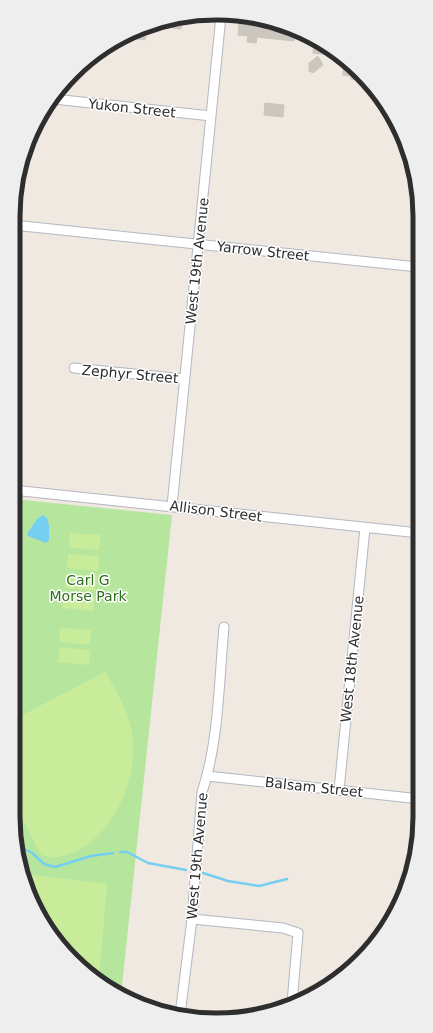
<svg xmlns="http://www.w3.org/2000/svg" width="433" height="1033" viewBox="0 0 433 1033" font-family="'DejaVu Sans',sans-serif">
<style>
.green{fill:#b6e59e}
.pitch{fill:#c9ec9a}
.water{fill:#75cff0}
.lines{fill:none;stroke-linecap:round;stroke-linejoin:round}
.stream{stroke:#75cff0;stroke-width:2.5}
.building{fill:#cbc7bf;stroke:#cbc5ba}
.minor-casing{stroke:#b4b7c1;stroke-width:11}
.minor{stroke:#fff;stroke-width:9}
.labels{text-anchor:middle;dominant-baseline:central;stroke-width:3;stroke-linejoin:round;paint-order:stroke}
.street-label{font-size:14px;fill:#2e2e2e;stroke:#fff}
.park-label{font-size:14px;fill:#2c6e1b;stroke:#fff}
.rim{fill:none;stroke:#2e2e2e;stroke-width:5}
</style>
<rect width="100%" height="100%" fill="#efe9e1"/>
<path class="green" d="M13,499L172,515L121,995L115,993L63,950L24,882L13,816Z"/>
<path class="pitch" d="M70,533L101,535L99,550L69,548Z
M68,554L99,556L98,571L67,568Z
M66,574L97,576L95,591L65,588Z
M63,594L95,597L93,611L62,608Z
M60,628L91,630L90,645L59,642Z
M59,647L90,650L89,665L58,662Z
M105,672C118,693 132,717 133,743C136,788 106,851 56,857C51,857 45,856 41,855L13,801V720Z
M23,874L107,884L99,980L63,951L24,882Z"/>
<path class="water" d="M43,515L47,518L49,525V540L46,543L28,536L27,534L37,519Z"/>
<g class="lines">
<path class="stream" d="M20,847L32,853L44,864L55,867L91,856L113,853
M120,852H127L148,863L186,870
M203,873L228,881L259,886L287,879"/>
</g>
<path class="building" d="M182,19L181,29L158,26Z
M239,22L287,27V32H295L294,41L257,37L256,43L247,42L248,36L238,35Z
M146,29L145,40L137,39L138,31Z
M318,42L330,47L339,56L313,53L314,45Z
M318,56L323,65L313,73L309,71V63Z
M344,60L356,70L363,77L358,76V80L351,79V76L343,75Z
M265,103L284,105L283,117L264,115Z"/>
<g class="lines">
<defs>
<path id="minor" d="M54,99L211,116
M13,225L418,267
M74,368L185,379
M13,490L419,533
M172,506L221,16
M207,776L420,799
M339,790L365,528
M192,919L283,928L298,933L292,1003
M180,1015L192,919L202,792C219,742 219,679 224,627"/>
</defs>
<use href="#minor" class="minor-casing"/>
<use href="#minor" class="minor"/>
</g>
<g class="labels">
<g class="street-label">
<text transform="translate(132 108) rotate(6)">Yukon Street</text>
<text transform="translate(263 251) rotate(6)">Yarrow Street</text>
<text transform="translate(197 261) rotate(-84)">West 19th Avenue</text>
<text transform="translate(130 374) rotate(5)">Zephyr Street</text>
<text transform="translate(216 511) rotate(7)">Allison Street</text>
<text transform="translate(352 659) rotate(-84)">West 18th Avenue</text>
<text transform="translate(314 787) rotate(6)">Balsam Street</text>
<text transform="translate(197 856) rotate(-85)">West 19th Avenue</text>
</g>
<g class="park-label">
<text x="88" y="580">Carl G<tspan x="88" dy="16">Morse Park</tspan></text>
</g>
</g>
<path d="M0 0H433V1033H0ZM216 20H217A196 196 0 0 1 413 216V817A196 196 0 0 1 217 1013H216A196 196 0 0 1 20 817V216A196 196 0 0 1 216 20Z" fill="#eee" fill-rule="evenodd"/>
<path class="rim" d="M216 20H217A196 196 0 0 1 413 216V817A196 196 0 0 1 217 1013H216A196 196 0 0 1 20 817V216A196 196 0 0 1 216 20Z"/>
</svg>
